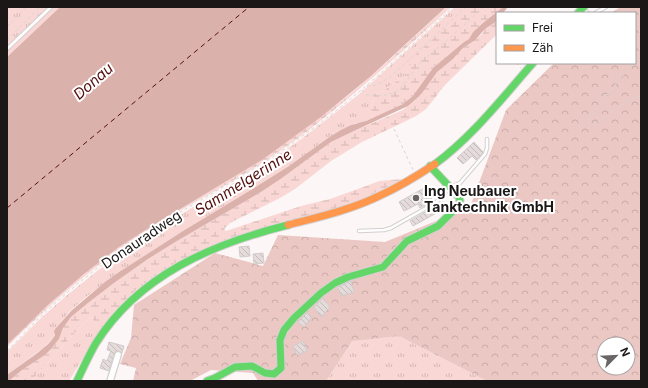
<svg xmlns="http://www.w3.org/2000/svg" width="648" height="388" viewBox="0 0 648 388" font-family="Inter,sans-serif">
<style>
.grass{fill:url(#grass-tufts)}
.forest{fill:url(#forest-crowns);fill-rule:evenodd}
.wetland{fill:url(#wetland-marsh)}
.water{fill:#dbb1ac}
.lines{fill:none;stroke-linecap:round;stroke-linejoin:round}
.ferry{stroke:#540f0f;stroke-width:1;stroke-dasharray:5 4;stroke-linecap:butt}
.building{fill:url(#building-back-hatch);stroke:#d1cccc}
.lane-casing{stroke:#d4d0d0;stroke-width:4.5}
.street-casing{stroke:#d4d0d0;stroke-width:8}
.fast-casing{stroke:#d4d0d0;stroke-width:9}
.slow-casing{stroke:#d4d0d0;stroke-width:9}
.path{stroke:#d7d6d6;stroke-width:1;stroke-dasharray:3 3;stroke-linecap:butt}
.lane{stroke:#fffefe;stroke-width:2.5}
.street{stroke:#fffefe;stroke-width:5.5}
.fast{stroke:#63d668;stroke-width:7}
.slow{stroke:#ff974d;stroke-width:7}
.poi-dot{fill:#6a6565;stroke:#fff;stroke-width:1.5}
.labels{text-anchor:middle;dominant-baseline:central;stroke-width:4;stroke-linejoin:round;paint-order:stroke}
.poi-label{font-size:14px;font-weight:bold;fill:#1b1717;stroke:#fff;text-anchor:start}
.street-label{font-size:14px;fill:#1b1717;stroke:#fff}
.water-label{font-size:15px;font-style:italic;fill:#540f0f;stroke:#fff}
</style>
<defs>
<pattern id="grass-tufts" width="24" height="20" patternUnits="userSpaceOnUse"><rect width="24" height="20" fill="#f9d7d4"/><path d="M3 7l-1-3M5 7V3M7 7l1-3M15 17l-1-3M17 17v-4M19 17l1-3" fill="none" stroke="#d5b8b5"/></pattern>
<pattern id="forest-crowns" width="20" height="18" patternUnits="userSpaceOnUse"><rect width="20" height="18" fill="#ebc8c4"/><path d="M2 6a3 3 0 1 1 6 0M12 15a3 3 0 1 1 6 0" fill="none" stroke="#c9aba8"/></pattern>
<pattern id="wetland-marsh" width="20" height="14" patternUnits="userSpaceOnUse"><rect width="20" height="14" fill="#f9d7d4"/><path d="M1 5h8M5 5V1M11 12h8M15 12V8" fill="none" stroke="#d5b8b5"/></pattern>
<pattern id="building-back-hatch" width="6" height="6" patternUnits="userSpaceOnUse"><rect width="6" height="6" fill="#e5dbdb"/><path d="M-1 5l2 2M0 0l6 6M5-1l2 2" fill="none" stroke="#c4bbbb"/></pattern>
</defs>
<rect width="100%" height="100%" fill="#fcf6f6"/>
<path class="grass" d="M7,7H60L7,57Z
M455,7H469L411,65L405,75L383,91L374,94L371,109L373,118L361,123H356L351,125L328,138L289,166L249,191L183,231L119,272L86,297L71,310L55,329L54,338L43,348L7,375V352L40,319L66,296L112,259L163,225L262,166L300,140L326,120L358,95Z
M91,317L100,330L69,381H31L81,326Z
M399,336L487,381H326L352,340Z"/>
<path class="forest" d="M621,7H641V381H487L399,336L352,341L326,381H258L253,373L211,370L190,381H133L136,368L120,364L131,338L134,305L215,253L263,266L278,235L385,242L470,207L506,110L554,63H635V13H610ZM604,344H628V368H604Z"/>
<path class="wetland" d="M446,7H451C410,45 368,83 324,118C306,133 287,146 268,159C230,184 189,204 151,228C98,262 51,303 7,347V345L48,305L84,274L119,247L152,226L262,160L321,117L351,93L387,62Z
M469,7H503L483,23L473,32L469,39L464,42L433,68L418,91L408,101L403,104L373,118L371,109L374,94L383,91L405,75L416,54Z
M497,21V34L443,87L435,98L426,109L416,116L404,122L362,142L331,161L295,189L280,198L230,223L224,229L226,231L301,206L330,199L369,185L379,181L403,179C388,187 372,195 356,201C328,212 298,217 269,226C203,244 140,273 100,330L91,317L81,326L31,381H9L22,370L45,355L51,349L59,339L63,328L71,317L88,303L114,283L148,259L177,241L261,192L282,178L331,142L356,130L403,110L416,99L436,72L453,59L463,48L482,34L485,29Z"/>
<path class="water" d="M60,7H446L371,76L321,117L262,160L152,226L119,247L84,274L48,305L7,345V57Z
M503,7H508L503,13H497V21L485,29L475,40L463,48L453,59L437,72L422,93L416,99L408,106L356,130L331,142L282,178L261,192L177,241L148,259L114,283L88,303L71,317L63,328L59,339L51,349L45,355L22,370L9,381H7V375C18,366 51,346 55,335L54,332L55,329L72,310L105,282L119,272L183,231L249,191L289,166L328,138L341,130L351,125L366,121L403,104L413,96L433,68L464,42L469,39L473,32L483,23Z"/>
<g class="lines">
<path class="ferry" d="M7,208L249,7"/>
</g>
<path class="building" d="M474,142L483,152V153L476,160L472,156L463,164L457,158Z
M426,187L432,198L426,201L427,204L420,208L418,204L404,211L399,202Z
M437,205L440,211L413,226L410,221Z
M249,246L250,256L240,257L239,247Z
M263,253L264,263L254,264L253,254Z
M351,281L354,292L341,296L338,287Z
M323,298L330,307L321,317L314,307Z
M307,313L312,317L304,327L298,322Z
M303,341L307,351L297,355L293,346Z
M109,342L124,346L122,353L119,351L115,352L109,371L100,368L103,359L107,361L111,351L107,350Z"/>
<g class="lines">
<defs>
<path id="lane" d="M583,9L588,13
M595,13L606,7
M7,49L51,7
M359,231L384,230L391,228L435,203L441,198L450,187L460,183L485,154L487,148V139"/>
<path id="street" d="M110,381L118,355"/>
<path id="fast" d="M578,13L584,7
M435,164C473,136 502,98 533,63
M77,381C83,368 89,355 96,343C139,275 212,244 288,225
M207,381L215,378L235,367L252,366L265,373L274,374L281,368L280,340L284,330L294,318L321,293L335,283L348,277L383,267L407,241L438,226L459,205L460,201L459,197L430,166"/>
<path id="slow" d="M288,225C319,217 350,210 379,196C399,187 417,176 435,164"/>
</defs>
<use href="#lane" class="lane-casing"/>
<use href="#street" class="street-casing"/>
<use href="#fast" class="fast-casing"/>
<use href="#slow" class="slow-casing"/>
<path class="path" d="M7,27L26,7
M7,40L40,7
M641,58C620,75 605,99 588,120V123L590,125H593L631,99L641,96
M516,63L521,68
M367,85C375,88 383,81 390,77L466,7
M362,90L367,95L374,96L385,95L393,93L400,89L421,62L453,35L484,7
M394,129L413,170
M7,351C18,340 28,329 39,318C71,288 106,260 143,235C170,217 200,201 228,184C252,171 275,156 297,140C353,101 403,53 453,7
M621,381L641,358"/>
<use href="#lane" class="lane"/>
<use href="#street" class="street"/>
<use href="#fast" class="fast"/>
<use href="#slow" class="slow"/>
</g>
<circle class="poi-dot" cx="416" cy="198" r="4"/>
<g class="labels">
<g class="poi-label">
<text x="424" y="190">Ing Neubauer<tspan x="424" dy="16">Tanktechnik GmbH</tspan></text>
</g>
<g class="street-label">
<text transform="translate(141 239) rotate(-34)">Donauradweg</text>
</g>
<g class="water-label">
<text transform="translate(93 81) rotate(-41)">Donau</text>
<text transform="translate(243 182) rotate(-32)">Sammelgerinne</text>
</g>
</g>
<rect width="648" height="388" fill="none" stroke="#1b1717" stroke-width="16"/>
<rect x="496" y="12" width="140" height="52" fill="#ffffff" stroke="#a4a2a2"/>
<rect x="504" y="25" width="20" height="6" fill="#63d668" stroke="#a4a2a2"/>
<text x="532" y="32" font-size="12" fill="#1b1717">Frei</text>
<rect x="504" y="45" width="20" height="6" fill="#ff974d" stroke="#a4a2a2"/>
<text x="532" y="52" font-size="12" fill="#1b1717">Zäh</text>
<g transform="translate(616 356) rotate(66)"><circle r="19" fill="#ffffff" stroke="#a4a2a2"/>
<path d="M0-3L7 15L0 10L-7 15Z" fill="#6a6565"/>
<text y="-6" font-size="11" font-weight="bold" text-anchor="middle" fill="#1b1717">N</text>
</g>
</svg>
